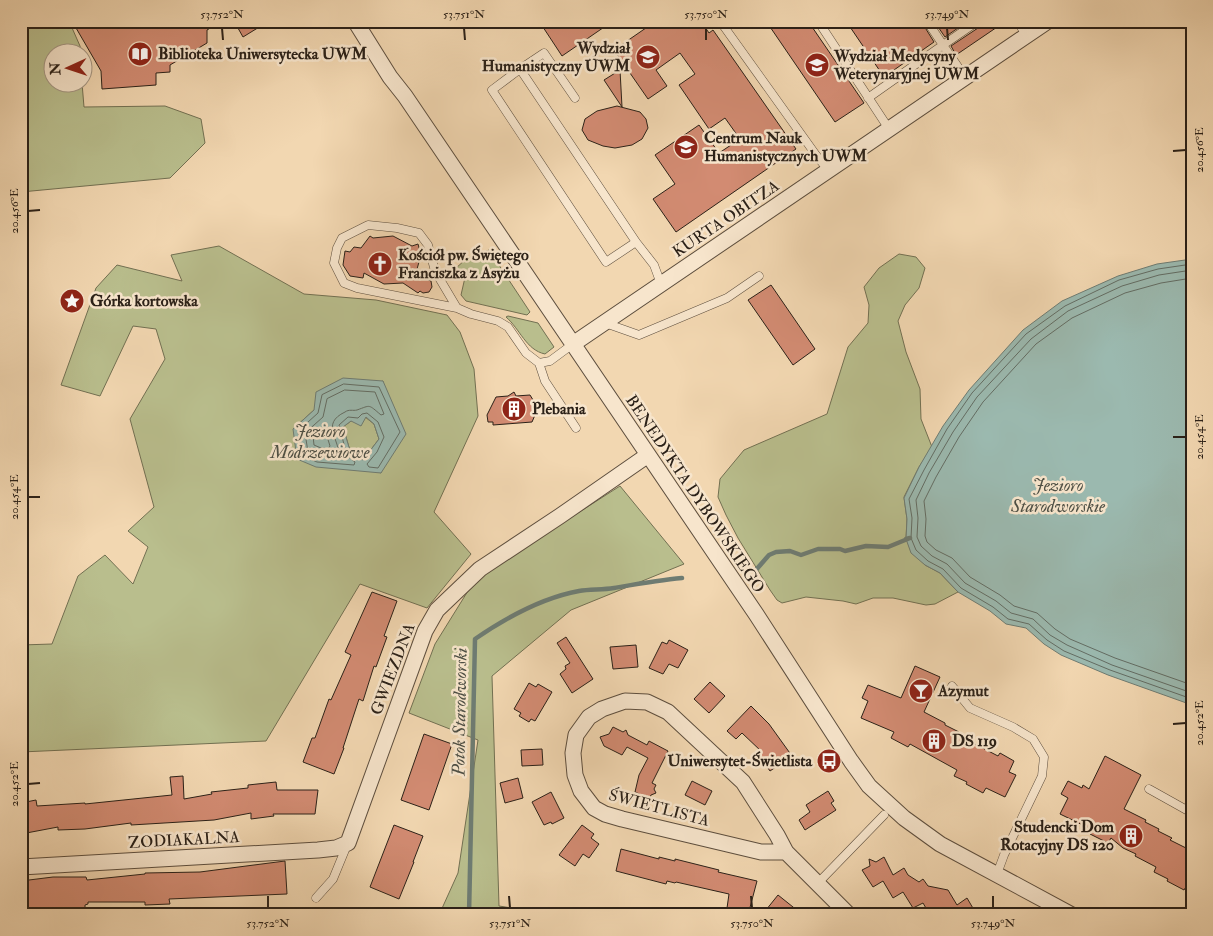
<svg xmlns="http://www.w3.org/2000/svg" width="1213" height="936" viewBox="0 0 1213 936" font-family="'IM FELL Double Pica',serif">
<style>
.green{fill:#b9be8d;stroke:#727052;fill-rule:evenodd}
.water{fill:#9bb9af;stroke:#6e7c73;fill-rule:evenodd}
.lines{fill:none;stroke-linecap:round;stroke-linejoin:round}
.shore{stroke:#636d64;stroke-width:1}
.stream{stroke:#6e7c73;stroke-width:4.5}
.building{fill:#d28b72;stroke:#2b2118}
.lane-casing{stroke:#5d4e3e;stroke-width:9}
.street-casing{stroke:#5d4e3e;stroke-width:17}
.lane{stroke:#f7e5cc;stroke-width:8}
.street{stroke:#f7e5cc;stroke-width:15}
.ticks{fill:none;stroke:#2b2118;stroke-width:2}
.labels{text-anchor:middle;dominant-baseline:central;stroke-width:5;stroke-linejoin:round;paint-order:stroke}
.poi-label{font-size:16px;font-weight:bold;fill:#2b2118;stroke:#f7e5cc;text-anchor:start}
.street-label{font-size:16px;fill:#2b2118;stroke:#f7e5cc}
.water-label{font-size:18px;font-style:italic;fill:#4d4f45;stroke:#f7e5cc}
.neatline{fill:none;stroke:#2b2118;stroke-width:2}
.ticks-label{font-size:12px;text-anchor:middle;fill:#2b2118}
</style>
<rect width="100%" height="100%" fill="#f2d7b1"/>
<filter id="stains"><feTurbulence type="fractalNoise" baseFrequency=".004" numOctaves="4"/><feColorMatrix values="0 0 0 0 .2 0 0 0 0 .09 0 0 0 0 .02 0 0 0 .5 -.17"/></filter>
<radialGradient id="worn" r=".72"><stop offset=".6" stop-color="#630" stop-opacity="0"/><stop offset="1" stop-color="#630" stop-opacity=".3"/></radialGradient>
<path class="green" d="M23,21H69L80,46L81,52H52V82L82,83L84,107L165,106L201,119L205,143L170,178L21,192V53L27,52Z
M219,246L304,294L376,300L447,315L460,332L474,369L478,416L434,512L471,554L427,608L360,584L266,741L21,752V645L52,644L78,576L105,555L133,584L148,547L128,531L154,507L130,419L165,359L156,329L133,326L100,396L61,385L96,288L117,265L182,281L171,255ZM383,381L381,473L293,429L314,410Z
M489,250L530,312L527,315L466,301L461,295L466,273L458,272L455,269L466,259Z
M899,254L916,257L925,268L919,288L905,305L898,321L906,352L920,389L921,419L932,447L919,467L904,497L907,519L906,539L925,565L940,573L958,592L935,604L926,605L893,598H873L856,604L843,601L806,597L782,603L777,600L770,590L738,538L726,515L718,497L720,479L744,450L827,414L848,347L868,323L869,305L864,287L879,268Z
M508,316L538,323L554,347L545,354C526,350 520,329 506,317Z
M365,417L374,424L379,439L363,460L351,454L343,427L351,421Z
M620,486L684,564L571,610L492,676L499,906L556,915H439L458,873L478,740L409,713L435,644L476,578Z"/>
<path class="water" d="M1192,259V705L1108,675L1061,655L1044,644L1026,628L1006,624L990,611L958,592L940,573L925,565L911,553L906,539L907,519L904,498L919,467L943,426L969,390L1023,330L1062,301L1118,276L1157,264Z
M343,378L383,381L406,434L381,473L316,467L297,459L293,429L314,410L316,392ZM366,417L374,424L379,439L363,460L351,454L343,427L351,421L361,426Z"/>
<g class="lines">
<path class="shore" d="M1192,264L1158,269L1119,280L1065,306L1026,334L972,393L947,429L924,470L909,499L912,518L911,538L916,550L928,561L943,569L961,588L993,607L1008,619L1029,624L1047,640L1064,651L1110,670L1192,699
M1192,270L1159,275L1122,286L1068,311L1031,339L977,397L953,432L929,473L916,500L918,518L917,537L921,546L932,556L947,564L965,583L996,601L1011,613L1033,619L1050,635L1067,645L1112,665L1192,693
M1192,278L1161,283L1125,293L1072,318L1036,344L983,402L959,437L936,477L924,501L926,519L925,536L927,542L936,550L952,558L970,577L1000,595L1014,606L1037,613L1055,629L1070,639L1115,658L1192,685
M344,384L379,387L400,432L378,468L369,467L367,464L377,452L384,437L378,422L367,413L362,414L358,418L348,417L339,425L347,456L355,462L354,465L317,462L301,455L298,431L318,413L322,395Z
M345,390L375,392L384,414L381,415C368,404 371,405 357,410C353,411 349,409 345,412C320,424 340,439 339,457L319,456L308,452L305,433L323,417L327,399Z
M321,429L325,430L330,446L328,449L321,448L314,445L313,436Z"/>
<path class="stream" d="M755,571L769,555L776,552L790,551L801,555L818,549H840L845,551L866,546L888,547L910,538L906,539
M469,915L475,639C507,617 541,598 579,591C590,589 602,590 614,588C637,584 659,580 682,578"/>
</g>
<path class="building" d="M72,21H222L207,30V43L170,65V72L156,73V85L102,89L101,71Z
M234,21H269L243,37Z
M539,21H613L562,56Z
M656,21H701L709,33L713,30L796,149L676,232L653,199L675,184L655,155L699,125L719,153L740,139L725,118L709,129L679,85L695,74L680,53L656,70L667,86L648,99L614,50Z
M766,21H808L864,103L835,122Z
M846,21H872L876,28L887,21H921L934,42L884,77Z
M934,21H968L945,37Z
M984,21H1006L956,55L951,46L981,26Z
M620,70L622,107L604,80Z
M617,106L640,112L646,119L648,128L642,139L632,145L615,148L603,146L588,140L582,130L585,119L597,111Z
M370,236L373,238L393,236L412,246L418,244L421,255L417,269L421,270V272L429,277L428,280L431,281L432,287L429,292L423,293L420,291L418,293L403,283L384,284L364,273L363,278L350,276L343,265L345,251L350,252L354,247L361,248Z
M771,285L815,349L793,365L748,300Z
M514,392L516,396L530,395L538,408L532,422L493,425V422H488L487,415L496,397L508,396Z
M372,592L397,601L384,636L387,637L376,667L374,666L363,701L359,699L343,748H344L334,774L303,762L312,738H315L329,699L331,700L351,655L345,652Z
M566,637L593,679L572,693L560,674L566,669L565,666L570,663L557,643Z
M669,640L688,650L678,668L669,664L663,674L649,668L662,642L667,644Z
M636,645L638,667L613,669L610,647Z
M915,666L940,677L924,712L945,723V725L959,732L958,734L972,741L971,742L998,756L1000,753L1014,761L1009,772L1016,775L1005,797L986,788L983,793L966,784L967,782L954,776L957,770L910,744L908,747L891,738L894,732L861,718L868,701L862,698L868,685L901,698Z
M710,682L725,696L709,713L694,699Z
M529,683L536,687L538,684L552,692L535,721L531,719L529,722L519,716L521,713L514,709Z
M751,706L769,724L792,756L770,771L758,754L762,752L742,733L736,739L727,731Z
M613,727L623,732L626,730L628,735L647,745L649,741L668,751L652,783L656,785L654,789L656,793L651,795L649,799L635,792L639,775L648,758L627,747L622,755L604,746L600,737L609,734Z
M424,734L452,744L429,810L401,800Z
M542,749L543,765L522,766L521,750Z
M1105,756L1141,775L1124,809L1146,820L1145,822L1159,829L1158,831L1172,838L1170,840L1192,851V887L1187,885L1184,890L1167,881L1168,879L1154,872L1156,867L1135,856L1136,854L1123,848L1111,838L1108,843L1090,834L1093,830L1060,814L1068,798L1061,794L1068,781L1082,788L1083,785L1089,789Z
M183,776L184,799L212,794L211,792L248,788V785L276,782L277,790H318L315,814H273L274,816L251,819V813L214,820L131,825V823L85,829L58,830V827L21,834V803L36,800L37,806L85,803V804L172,795L170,777Z
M518,778L523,798L505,803L500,783Z
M692,781L712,791L705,805L685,795Z
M828,791L834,801L831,803L836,810L805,830L799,820L810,812L806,805Z
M551,792L564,818L552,824L551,822L544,825L532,802Z
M394,825L423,836L413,862H414L399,899L370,887Z
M582,825L594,834L591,838L599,844L589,858L583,854L575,866L559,855Z
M621,849L659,859V857L675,861V859L719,870L718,872L757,881L748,915H726L729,894L676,882L675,883L667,881L666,884L616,871Z
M884,857L893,875L904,868L908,875L919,882L923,879L928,886L948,890L957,905L967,898L977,915H930L923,903L913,908L903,892L893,898L883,881L873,887L862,870L870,866L869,859L876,862Z
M285,861L287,894L169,899L170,904L145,905V902H88V904L85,905V915H64L63,912L21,915V881L53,877H86L87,880L145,874V873L200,872Z
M778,895L803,915H762Z"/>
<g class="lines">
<defs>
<path id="lane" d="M720,21L816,155L828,170
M818,21L889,129
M927,21L943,45L978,21
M1017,21L1027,36
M520,69L544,53L575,98
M868,98L943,45L965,77
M636,242L606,262L492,90L520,69L636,242L654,265L661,284
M457,308L435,271L428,245L419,233L397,228L368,225L342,238L337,248L334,263L344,283L357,288L457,308L471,314L498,321L508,327L526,353L539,363L550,361L573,344
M605,323L639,335L727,298L759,276
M539,363L545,381L576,428
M952,686L970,708L1013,727L1033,739L1044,757L1042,776L1004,855L997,874
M1149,789L1192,813
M817,884L884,815
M316,898L333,879L347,845"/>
<path id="street" d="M355,21L390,77L405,96L756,614L851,761L869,786L904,818L940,844L1072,915
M573,344L1048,21
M786,852H761L622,819L605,814L594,808L581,791L575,775L573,753L576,735L589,717L602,709L625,701L647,702L668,712L743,782L777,835L786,852L849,915
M21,867L318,850L336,848L348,843L425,631L437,610L480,569L560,516L648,455"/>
</defs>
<use href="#lane" class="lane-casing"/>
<use href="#street" class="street-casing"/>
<use href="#lane" class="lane"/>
<use href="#street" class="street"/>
</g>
<path class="ticks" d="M222,28L223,40M464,28L465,40M706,28V40M947,28L948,40M1173,151L1186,150M28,211L40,210M1173,437H1186M28,497H40M1173,724L1186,723M28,784L40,783M268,896V908M509,896L510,908M751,896L752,908M993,896V908"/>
<defs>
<symbol id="library-disc" viewBox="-11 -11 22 22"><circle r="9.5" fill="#8f2418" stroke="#f7e5cc"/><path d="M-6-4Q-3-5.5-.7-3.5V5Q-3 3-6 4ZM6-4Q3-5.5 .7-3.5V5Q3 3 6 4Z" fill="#fff"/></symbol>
<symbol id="university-disc" viewBox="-11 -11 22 22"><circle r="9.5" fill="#8f2418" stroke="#f7e5cc"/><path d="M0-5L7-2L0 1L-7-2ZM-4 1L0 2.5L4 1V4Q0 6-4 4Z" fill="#fff"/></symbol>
<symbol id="church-disc" viewBox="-11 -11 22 22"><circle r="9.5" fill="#8f2418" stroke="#f7e5cc"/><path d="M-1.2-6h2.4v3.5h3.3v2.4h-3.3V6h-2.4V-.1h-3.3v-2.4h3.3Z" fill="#fff"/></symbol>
<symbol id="sight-disc" viewBox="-11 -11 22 22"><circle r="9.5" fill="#8f2418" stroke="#f7e5cc"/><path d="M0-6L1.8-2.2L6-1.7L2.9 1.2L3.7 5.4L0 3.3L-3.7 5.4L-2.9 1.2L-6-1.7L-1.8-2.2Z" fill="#fff"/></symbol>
<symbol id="building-disc" viewBox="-11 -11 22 22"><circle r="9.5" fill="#8f2418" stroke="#f7e5cc"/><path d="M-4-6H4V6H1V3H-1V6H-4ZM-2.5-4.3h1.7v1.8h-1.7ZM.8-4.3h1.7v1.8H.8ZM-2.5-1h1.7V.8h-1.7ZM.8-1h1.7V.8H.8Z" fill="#fff"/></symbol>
<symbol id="bar-disc" viewBox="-11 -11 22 22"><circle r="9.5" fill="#8f2418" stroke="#f7e5cc"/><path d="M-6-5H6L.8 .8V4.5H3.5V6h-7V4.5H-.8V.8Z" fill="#fff"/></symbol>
<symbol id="bus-disc" viewBox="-11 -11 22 22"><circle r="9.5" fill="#8f2418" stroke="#f7e5cc"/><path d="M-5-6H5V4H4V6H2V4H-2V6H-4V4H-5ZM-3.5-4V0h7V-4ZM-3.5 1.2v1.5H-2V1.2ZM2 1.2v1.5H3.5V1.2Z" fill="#fff"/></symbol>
</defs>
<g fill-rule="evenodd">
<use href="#library-disc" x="126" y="40" width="28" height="28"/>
<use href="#university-disc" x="634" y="43" width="28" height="28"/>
<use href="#university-disc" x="803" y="51" width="28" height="28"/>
<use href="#university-disc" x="672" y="133" width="28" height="28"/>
<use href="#church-disc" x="366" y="250" width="28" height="28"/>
<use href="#sight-disc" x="58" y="287" width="28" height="28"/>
<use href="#building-disc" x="500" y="395" width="28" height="28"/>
<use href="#bar-disc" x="907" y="677" width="28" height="28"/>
<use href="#building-disc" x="920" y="727" width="28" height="28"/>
<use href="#bus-disc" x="815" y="747" width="28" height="28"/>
<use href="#building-disc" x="1117" y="822" width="28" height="28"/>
</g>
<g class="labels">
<g class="poi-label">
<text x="630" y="48" text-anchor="end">Wydział<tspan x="630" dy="18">Humanistyczny UWM</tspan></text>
<text x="158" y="54">Biblioteka Uniwersytecka UWM</text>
<text x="834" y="56">Wydział Medycyny<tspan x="834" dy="18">Weterynaryjnej UWM</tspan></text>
<text x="704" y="138">Centrum Nauk<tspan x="704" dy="18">Humanistycznych UWM</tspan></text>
<text x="398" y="255">Kościół pw. Świętego<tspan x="398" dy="18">Franciszka z Asyżu</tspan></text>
<text x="90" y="301">Górka kortowska</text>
<text x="532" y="409">Plebania</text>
<text x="938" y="691">Azymut</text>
<text x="952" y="741">DS 119</text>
<text x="812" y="761" text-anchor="end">Uniwersytet-Świetlista</text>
<text x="1114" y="827" text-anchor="end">Studencki Dom<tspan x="1114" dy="18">Rotacyjny DS 120</tspan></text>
</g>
<g class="street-label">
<text transform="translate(726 219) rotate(-34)">KURTA OBITZA</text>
<text transform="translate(695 494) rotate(56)">BENEDYKTA DYBOWSKIEGO</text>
<text transform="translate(393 669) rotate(-69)">GWIEZDNA</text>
<text transform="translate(659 808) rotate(15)">ŚWIETLISTA</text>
<text transform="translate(184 840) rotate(-3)">ZODIAKALNA</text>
</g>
<g class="water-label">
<text x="320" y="431">Jezioro<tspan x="320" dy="21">Modrzewiowe</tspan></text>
<text x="1058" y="485">Jezioro<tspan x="1058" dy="21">Starodworskie</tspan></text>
<text transform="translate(460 712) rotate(-89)">Potok Starodworski</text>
</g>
</g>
<rect width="1213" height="936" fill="none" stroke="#f2d7b1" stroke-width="55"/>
<g transform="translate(68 68) rotate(267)"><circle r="24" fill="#f7e5cc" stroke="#a59784"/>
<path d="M0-4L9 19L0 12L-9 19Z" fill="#8f2418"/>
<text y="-8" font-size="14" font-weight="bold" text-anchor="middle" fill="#2b2118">N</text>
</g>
<rect x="28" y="28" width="1158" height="880" class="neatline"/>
<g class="ticks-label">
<text x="222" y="18">53.752°N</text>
<text x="464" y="18">53.751°N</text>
<text x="706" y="18">53.750°N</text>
<text x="947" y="18">53.749°N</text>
<text transform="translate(1199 150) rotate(-90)" y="4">20.456°E</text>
<text transform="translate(14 211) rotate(-90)" y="4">20.456°E</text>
<text transform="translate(1199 437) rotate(-90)" y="4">20.454°E</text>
<text transform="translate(14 497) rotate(-90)" y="4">20.454°E</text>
<text transform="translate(1199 723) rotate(-90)" y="4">20.452°E</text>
<text transform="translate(14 784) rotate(-90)" y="4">20.452°E</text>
<text x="268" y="927">53.752°N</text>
<text x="510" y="927">53.751°N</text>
<text x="752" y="927">53.750°N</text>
<text x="993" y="927">53.749°N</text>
</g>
<rect width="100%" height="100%" filter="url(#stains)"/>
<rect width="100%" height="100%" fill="url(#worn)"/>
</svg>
